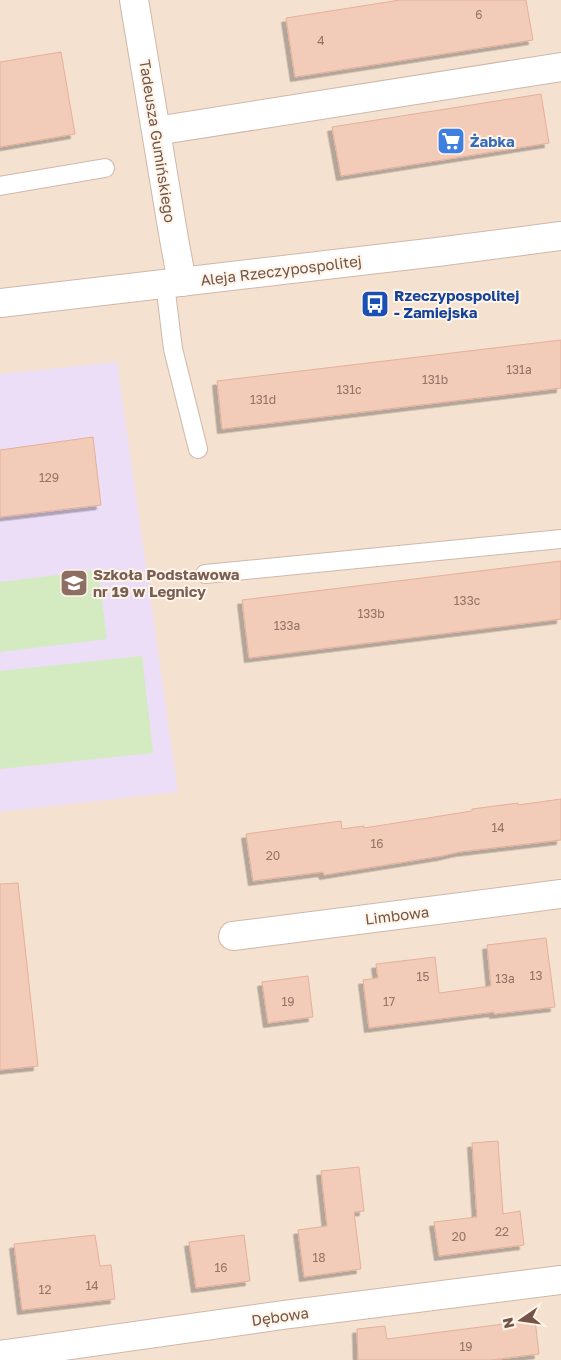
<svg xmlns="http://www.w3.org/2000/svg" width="561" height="1360" viewBox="0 0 561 1360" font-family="'Golos Text',sans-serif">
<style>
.residential{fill:#f4e1d0}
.education{fill:#eddef8}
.green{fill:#d4eac0}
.building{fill:#f2cbb9;stroke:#e5b099;filter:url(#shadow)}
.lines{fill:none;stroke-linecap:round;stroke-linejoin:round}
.service-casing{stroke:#cfb8ab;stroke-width:20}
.minor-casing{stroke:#cfb8ab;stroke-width:30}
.tertiary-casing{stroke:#cfb8ab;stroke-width:30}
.service{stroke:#fff;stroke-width:18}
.minor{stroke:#fff;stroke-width:28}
.tertiary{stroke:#fff;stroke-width:28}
.labels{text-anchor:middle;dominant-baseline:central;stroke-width:4;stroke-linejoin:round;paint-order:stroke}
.number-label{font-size:12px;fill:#947264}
.street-label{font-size:15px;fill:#745448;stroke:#fff4e8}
.shop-label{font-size:15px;font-weight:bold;fill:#366cbe;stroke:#fff4e8;text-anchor:start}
.transit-label{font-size:15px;font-weight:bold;fill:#164399;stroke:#fff4e8;text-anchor:start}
.education-label{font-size:15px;font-weight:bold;fill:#785e54;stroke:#fff4e8;text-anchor:start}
</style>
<defs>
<filter id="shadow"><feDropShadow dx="-4.5" dy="4.5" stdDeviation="0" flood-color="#0004"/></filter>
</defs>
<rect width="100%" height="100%" fill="#fcf0e1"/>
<path class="residential" d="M0,0H561V1360H0Z"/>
<path class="education" d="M117,362L178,792L0,812V374Z"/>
<path class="green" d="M98,570L107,639L0,652V582Z
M142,656L153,753L0,769V671Z"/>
<path class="building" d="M400,0H526L533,40L295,77L286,18Z
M61,52L75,134L0,147V62Z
M541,94L549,143L341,176L332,127Z
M561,340V388L222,429L217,381Z
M93,437L101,505L0,517V450Z
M561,561V619L249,658L242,600Z
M561,799V840L459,852L442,856L324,875L323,872L253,881L246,834L341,821L342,829L364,826V828L472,811V809L518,803V805Z
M18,883L38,1066L0,1070V884Z
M546,938L555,1007L494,1014V1012L369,1028L363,980L378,978L376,964L435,957L439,993L491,986L487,945Z
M308,976L313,1017L268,1023L262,982Z
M498,1141L503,1214L520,1211L524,1245L439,1256L434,1222L477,1217L472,1143Z
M359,1167L364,1211L354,1212L361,1269L304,1277L298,1230L327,1226L321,1171Z
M95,1235L100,1266L111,1265L115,1299L22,1310L14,1244Z
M244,1235L250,1281L196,1288L189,1242Z
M535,1320L539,1354L491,1360H358L357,1329L385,1326L387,1339Z"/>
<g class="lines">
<defs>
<path id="service" d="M0,186L105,168
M165,284L173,349L198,449
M205,574L561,539"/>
<path id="minor" d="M134,0L174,239L182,282
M156,131L561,67
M233,936L561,894
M0,1355L283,1315L561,1280"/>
<path id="tertiary" d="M0,303L437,252L561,236"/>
</defs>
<use href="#service" class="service-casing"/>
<use href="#minor" class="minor-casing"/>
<use href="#tertiary" class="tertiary-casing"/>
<use href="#service" class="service"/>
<use href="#minor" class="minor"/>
<use href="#tertiary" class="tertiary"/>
</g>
<defs>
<symbol id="supermarket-square" viewBox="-11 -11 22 22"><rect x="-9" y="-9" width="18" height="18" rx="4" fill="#3f7fe0" stroke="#fff4e8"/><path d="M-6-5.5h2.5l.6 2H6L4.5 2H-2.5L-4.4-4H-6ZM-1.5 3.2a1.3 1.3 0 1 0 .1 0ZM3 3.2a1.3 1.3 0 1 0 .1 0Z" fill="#fff"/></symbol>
<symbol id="bus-square" viewBox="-11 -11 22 22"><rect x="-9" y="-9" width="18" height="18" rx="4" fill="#1a4fb4" stroke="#fff4e8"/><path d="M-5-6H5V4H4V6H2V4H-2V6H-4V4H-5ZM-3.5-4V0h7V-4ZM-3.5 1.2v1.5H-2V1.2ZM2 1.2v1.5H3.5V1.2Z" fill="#fff"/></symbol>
<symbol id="school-square" viewBox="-11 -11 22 22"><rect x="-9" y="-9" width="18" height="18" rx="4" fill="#8d6e63" stroke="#fff4e8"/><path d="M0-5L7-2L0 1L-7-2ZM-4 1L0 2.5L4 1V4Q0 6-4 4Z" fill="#fff"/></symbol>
</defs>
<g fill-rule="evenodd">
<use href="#supermarket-square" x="435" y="125" width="32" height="32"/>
<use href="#bus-square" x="359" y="288" width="32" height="32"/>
<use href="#school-square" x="58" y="567" width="32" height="32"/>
</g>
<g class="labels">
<g class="number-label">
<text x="479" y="14">6</text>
<text x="321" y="40">4</text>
<text x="519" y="369">131a</text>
<text x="435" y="379">131b</text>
<text x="349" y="389">131c</text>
<text x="263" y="399">131d</text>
<text x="49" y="477">129</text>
<text x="467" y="600">133c</text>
<text x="371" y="613">133b</text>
<text x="287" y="625">133a</text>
<text x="498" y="827">14</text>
<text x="377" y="843">16</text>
<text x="273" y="855">20</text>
<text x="536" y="975">13</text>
<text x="423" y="976">15</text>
<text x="505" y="978">13a</text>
<text x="288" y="1001">19</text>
<text x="389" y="1001">17</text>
<text x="502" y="1231">22</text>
<text x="459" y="1236">20</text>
<text x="319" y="1257">18</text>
<text x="221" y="1267">16</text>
<text x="92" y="1285">14</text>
<text x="45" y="1289">12</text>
<text x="466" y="1346">19</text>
</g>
<g class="street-label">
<text transform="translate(158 141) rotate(81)">Tadeusza Gumińskiego</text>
<text transform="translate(281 270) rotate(-7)">Aleja Rzeczypospolitej</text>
<text transform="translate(397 915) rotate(-7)">Limbowa</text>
<text transform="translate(280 1316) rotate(-8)">Dębowa</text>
</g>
<g class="shop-label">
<text x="470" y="141">Żabka</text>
</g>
<g class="transit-label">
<text x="394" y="295">Rzeczypospolitej<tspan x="394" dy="17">- Zamiejska</tspan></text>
</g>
<g class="education-label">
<text x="93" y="574">Szkoła Podstawowa<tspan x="93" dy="17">nr 19 w Legnicy</tspan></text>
</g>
</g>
<g transform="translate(521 1320) rotate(257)" stroke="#fff4e8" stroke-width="4" paint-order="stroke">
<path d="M0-4L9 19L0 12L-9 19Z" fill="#745448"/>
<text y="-8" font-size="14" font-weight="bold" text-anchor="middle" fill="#745448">N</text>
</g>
</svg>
